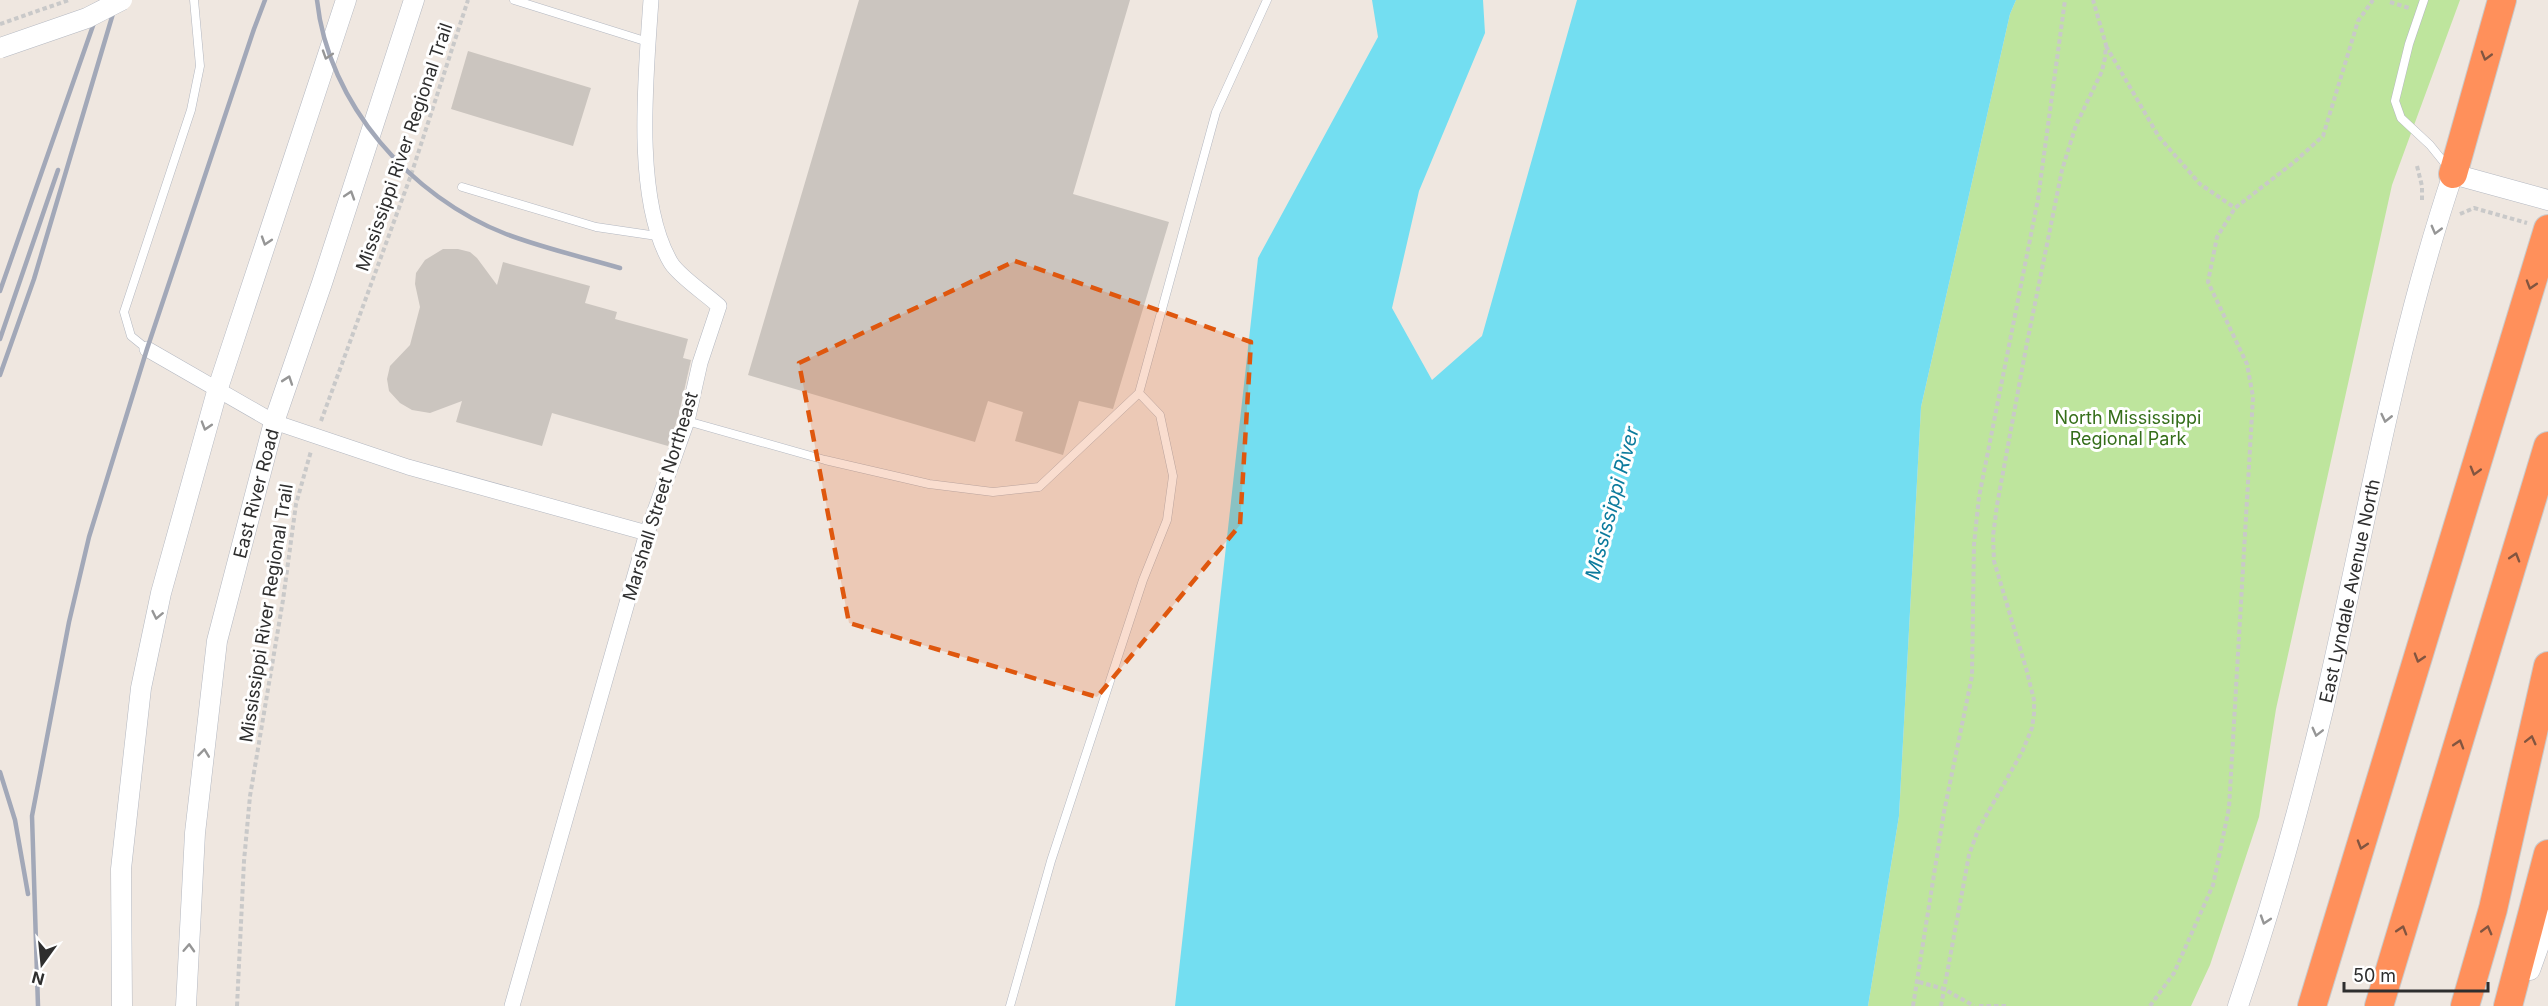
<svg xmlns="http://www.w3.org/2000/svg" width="2548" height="1006" viewBox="0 0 2548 1006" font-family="Inter,sans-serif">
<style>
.green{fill:#bee59d}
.water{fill:#73def1}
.building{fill:#cbc5bf}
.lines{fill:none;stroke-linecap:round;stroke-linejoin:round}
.service-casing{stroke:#b4b8c1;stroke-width:9}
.minor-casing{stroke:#b4b8c1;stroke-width:16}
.tertiary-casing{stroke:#b4b8c1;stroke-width:21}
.motorway-casing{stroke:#c9c9c9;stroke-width:30}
.path{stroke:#c9c9c9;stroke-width:4;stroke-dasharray:4.5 3;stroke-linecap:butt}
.service{stroke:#fff;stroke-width:8}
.minor{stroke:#fff;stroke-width:15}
.tertiary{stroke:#fff;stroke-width:20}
.motorway{stroke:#ff905b;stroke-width:28}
.rail{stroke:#a2a8b8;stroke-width:4.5}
.tertiary-bridge-casing{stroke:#b4b8c1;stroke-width:21;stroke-linecap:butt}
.tertiary-bridge{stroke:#fff;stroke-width:20}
.oneway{stroke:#969696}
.oneway2{stroke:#825540}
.marked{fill:#df570e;fill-opacity:0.2;stroke:#df570e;stroke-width:4.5;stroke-dasharray:12 8;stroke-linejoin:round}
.labels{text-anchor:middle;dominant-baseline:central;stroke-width:6;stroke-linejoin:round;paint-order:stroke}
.street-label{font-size:18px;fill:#2e2e2e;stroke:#fff}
.park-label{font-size:18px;fill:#356e1a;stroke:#fff}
.water-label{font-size:20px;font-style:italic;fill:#0c7b9d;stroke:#fff}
</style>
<rect width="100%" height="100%" fill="#efe7e0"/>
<path class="green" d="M2016,0H2460L2392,185L2276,709L2259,817L2210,965L2191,1006H1868L1899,816L1921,407L2010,14Z"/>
<path class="water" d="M1372,0H1483L1485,33L1419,191L1392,308L1432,380L1482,336L1577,0H2016L2010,14L1921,407L1899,816L1868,1006H1175L1258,258L1378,37Z"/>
<path class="building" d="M859,0H1130L1073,194L1169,222L1113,409L1079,401L1063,455L1015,441L1023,412L988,401L975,442L748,375Z
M468,51L591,88L573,146L451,109Z
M443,249H458L470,252L477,258L497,285L503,262L590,286L585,303L617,312L615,319L688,339L683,358L691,360L678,418L668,446L552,413L542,446L456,422L462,401L430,413L412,410L400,403L389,391L387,379L390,366L410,345L420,307L415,284L416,273L425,260Z"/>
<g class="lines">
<defs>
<path id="service" d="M514,0L648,42
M2424,0L2409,44L2395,101L2401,118L2430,145L2447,166
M462,187L596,227L657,236
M147,349L131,336L124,312L191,110L200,66L194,0
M687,421L825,460L929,484L993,492L1039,487L1139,393L1216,112L1267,0
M1010,1006L1051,861L1143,580L1167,520L1173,476L1160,415L1139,393"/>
<path id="minor" d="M147,349L274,422L408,467L647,533
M512,1006L647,533L687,421L700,363L719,306C706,294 680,277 671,263C633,199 646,74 651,0"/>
<g id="tertiary">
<path d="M2530,970L2548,920"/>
<path d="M122,1006L121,869L141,688L161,593L218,388L346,0"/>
<path id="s1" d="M186,1006L195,833L217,641L274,422L322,283L414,0"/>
<path id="s2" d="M2238,1006C2271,909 2299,810 2323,710C2365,531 2394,349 2453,174L2548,200"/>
</g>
<path id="motorway" d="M2453,174L2502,0
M2312,1006L2548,229
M2379,1006L2548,446
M2465,1006L2493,909L2548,666
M2508,1006L2548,854"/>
</defs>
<use href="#service" class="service-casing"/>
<use href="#minor" class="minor-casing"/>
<use href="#tertiary" class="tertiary-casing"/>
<use href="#motorway" class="motorway-casing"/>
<path class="path" d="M2390,2L2409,8
M0,24L69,0
M2106,46L2159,137L2200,184L2235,208
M2417,166L2422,186V203
M2460,214L2474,208L2527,223
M321,421L411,175L468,0
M1919,982L1944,989L1974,1006
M237,1006L244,861L250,796L283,600L296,504L311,451
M1913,1006L1944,812L1972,676L1974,544L1979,497L2038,199L2065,0
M1941,1006L1969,855L1978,830L2022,752L2032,728L2034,714V700L2026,668L1994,561L1993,536L1997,505L2026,348L2062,170L2076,125L2102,71L2105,58L2106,45L2093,0
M1979,1006H2009
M2150,1006L2174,973L2213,885L2229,808L2253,397L2247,364L2208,282L2217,237L2235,208L2293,163L2323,136L2358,21L2373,0"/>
<use href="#service" class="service"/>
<use href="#minor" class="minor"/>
<use href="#tertiary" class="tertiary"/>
<use href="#motorway" class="motorway"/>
<path class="rail" d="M317,0C328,104 411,197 506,234C543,248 582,257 620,268
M0,291L102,0
M0,339L58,170
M0,375L34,279L117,0
M0,772L15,820L28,894
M38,1006L32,816L69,622L89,537L147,349L254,29L265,0"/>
<defs>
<path id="tertiary-bridge" d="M0,48L87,18L122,0"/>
</defs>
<use href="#tertiary-bridge" class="tertiary-bridge-casing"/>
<use href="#tertiary-bridge" class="tertiary-bridge"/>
</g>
<defs><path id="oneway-chevron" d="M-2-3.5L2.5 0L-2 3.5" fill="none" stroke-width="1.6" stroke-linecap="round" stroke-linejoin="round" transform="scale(1.5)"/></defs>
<g class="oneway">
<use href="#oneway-chevron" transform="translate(327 55) rotate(108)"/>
<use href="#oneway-chevron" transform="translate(350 195) rotate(-72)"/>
<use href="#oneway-chevron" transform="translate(2436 230) rotate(105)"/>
<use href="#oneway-chevron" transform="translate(266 241) rotate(108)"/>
<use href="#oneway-chevron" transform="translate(288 380) rotate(-71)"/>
<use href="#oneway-chevron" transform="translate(2386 418) rotate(103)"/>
<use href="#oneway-chevron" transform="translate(206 426) rotate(107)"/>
<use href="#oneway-chevron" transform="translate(157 615) rotate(102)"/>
<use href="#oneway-chevron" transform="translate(2317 732) rotate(104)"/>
<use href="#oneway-chevron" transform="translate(204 753) rotate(-83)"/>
<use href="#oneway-chevron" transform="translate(2265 920) rotate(108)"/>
<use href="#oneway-chevron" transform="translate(189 948) rotate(-87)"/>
</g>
<g class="oneway2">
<use href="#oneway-chevron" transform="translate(2486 56) rotate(106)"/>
<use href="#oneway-chevron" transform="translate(2531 285) rotate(107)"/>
<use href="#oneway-chevron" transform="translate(2475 471) rotate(106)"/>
<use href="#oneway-chevron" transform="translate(2515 557) rotate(-73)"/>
<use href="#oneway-chevron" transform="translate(2419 658) rotate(107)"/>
<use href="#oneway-chevron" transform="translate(2531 740) rotate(-76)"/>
<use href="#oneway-chevron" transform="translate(2459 744) rotate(-73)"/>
<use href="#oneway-chevron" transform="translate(2362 845) rotate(107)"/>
<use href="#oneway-chevron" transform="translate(2402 930) rotate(-73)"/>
<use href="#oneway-chevron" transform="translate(2487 930) rotate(-75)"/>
</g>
<path class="marked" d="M1015,261L1251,342L1240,525L1097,697L849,623L799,363Z"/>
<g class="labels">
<g class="street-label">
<text transform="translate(404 147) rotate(-71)">Mississippi River Regional Trail</text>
<text stroke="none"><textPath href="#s1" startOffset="519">East River Road</textPath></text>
<text transform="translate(660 496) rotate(-73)">Marshall Street Northeast</text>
<text stroke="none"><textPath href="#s2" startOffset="430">East Lyndale Avenue North</textPath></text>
<text transform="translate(266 613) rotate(-81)">Mississippi River Regional Trail</text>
</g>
<g class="park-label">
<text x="2128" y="417">North Mississippi<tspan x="2128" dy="21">Regional Park</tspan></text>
</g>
<g class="water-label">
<text transform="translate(1612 503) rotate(-75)">Mississippi River</text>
</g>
</g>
<g transform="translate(42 964) rotate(195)" stroke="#ffffff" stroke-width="4.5" paint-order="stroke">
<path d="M0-4.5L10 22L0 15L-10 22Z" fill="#2e2e2e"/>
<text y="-9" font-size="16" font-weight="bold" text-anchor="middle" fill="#2e2e2e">N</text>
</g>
<path d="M2344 982v9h144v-9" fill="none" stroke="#2e2e2e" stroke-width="3"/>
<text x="2353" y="982" font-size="18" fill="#2e2e2e" stroke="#ffffff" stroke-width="4.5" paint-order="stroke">50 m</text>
</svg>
